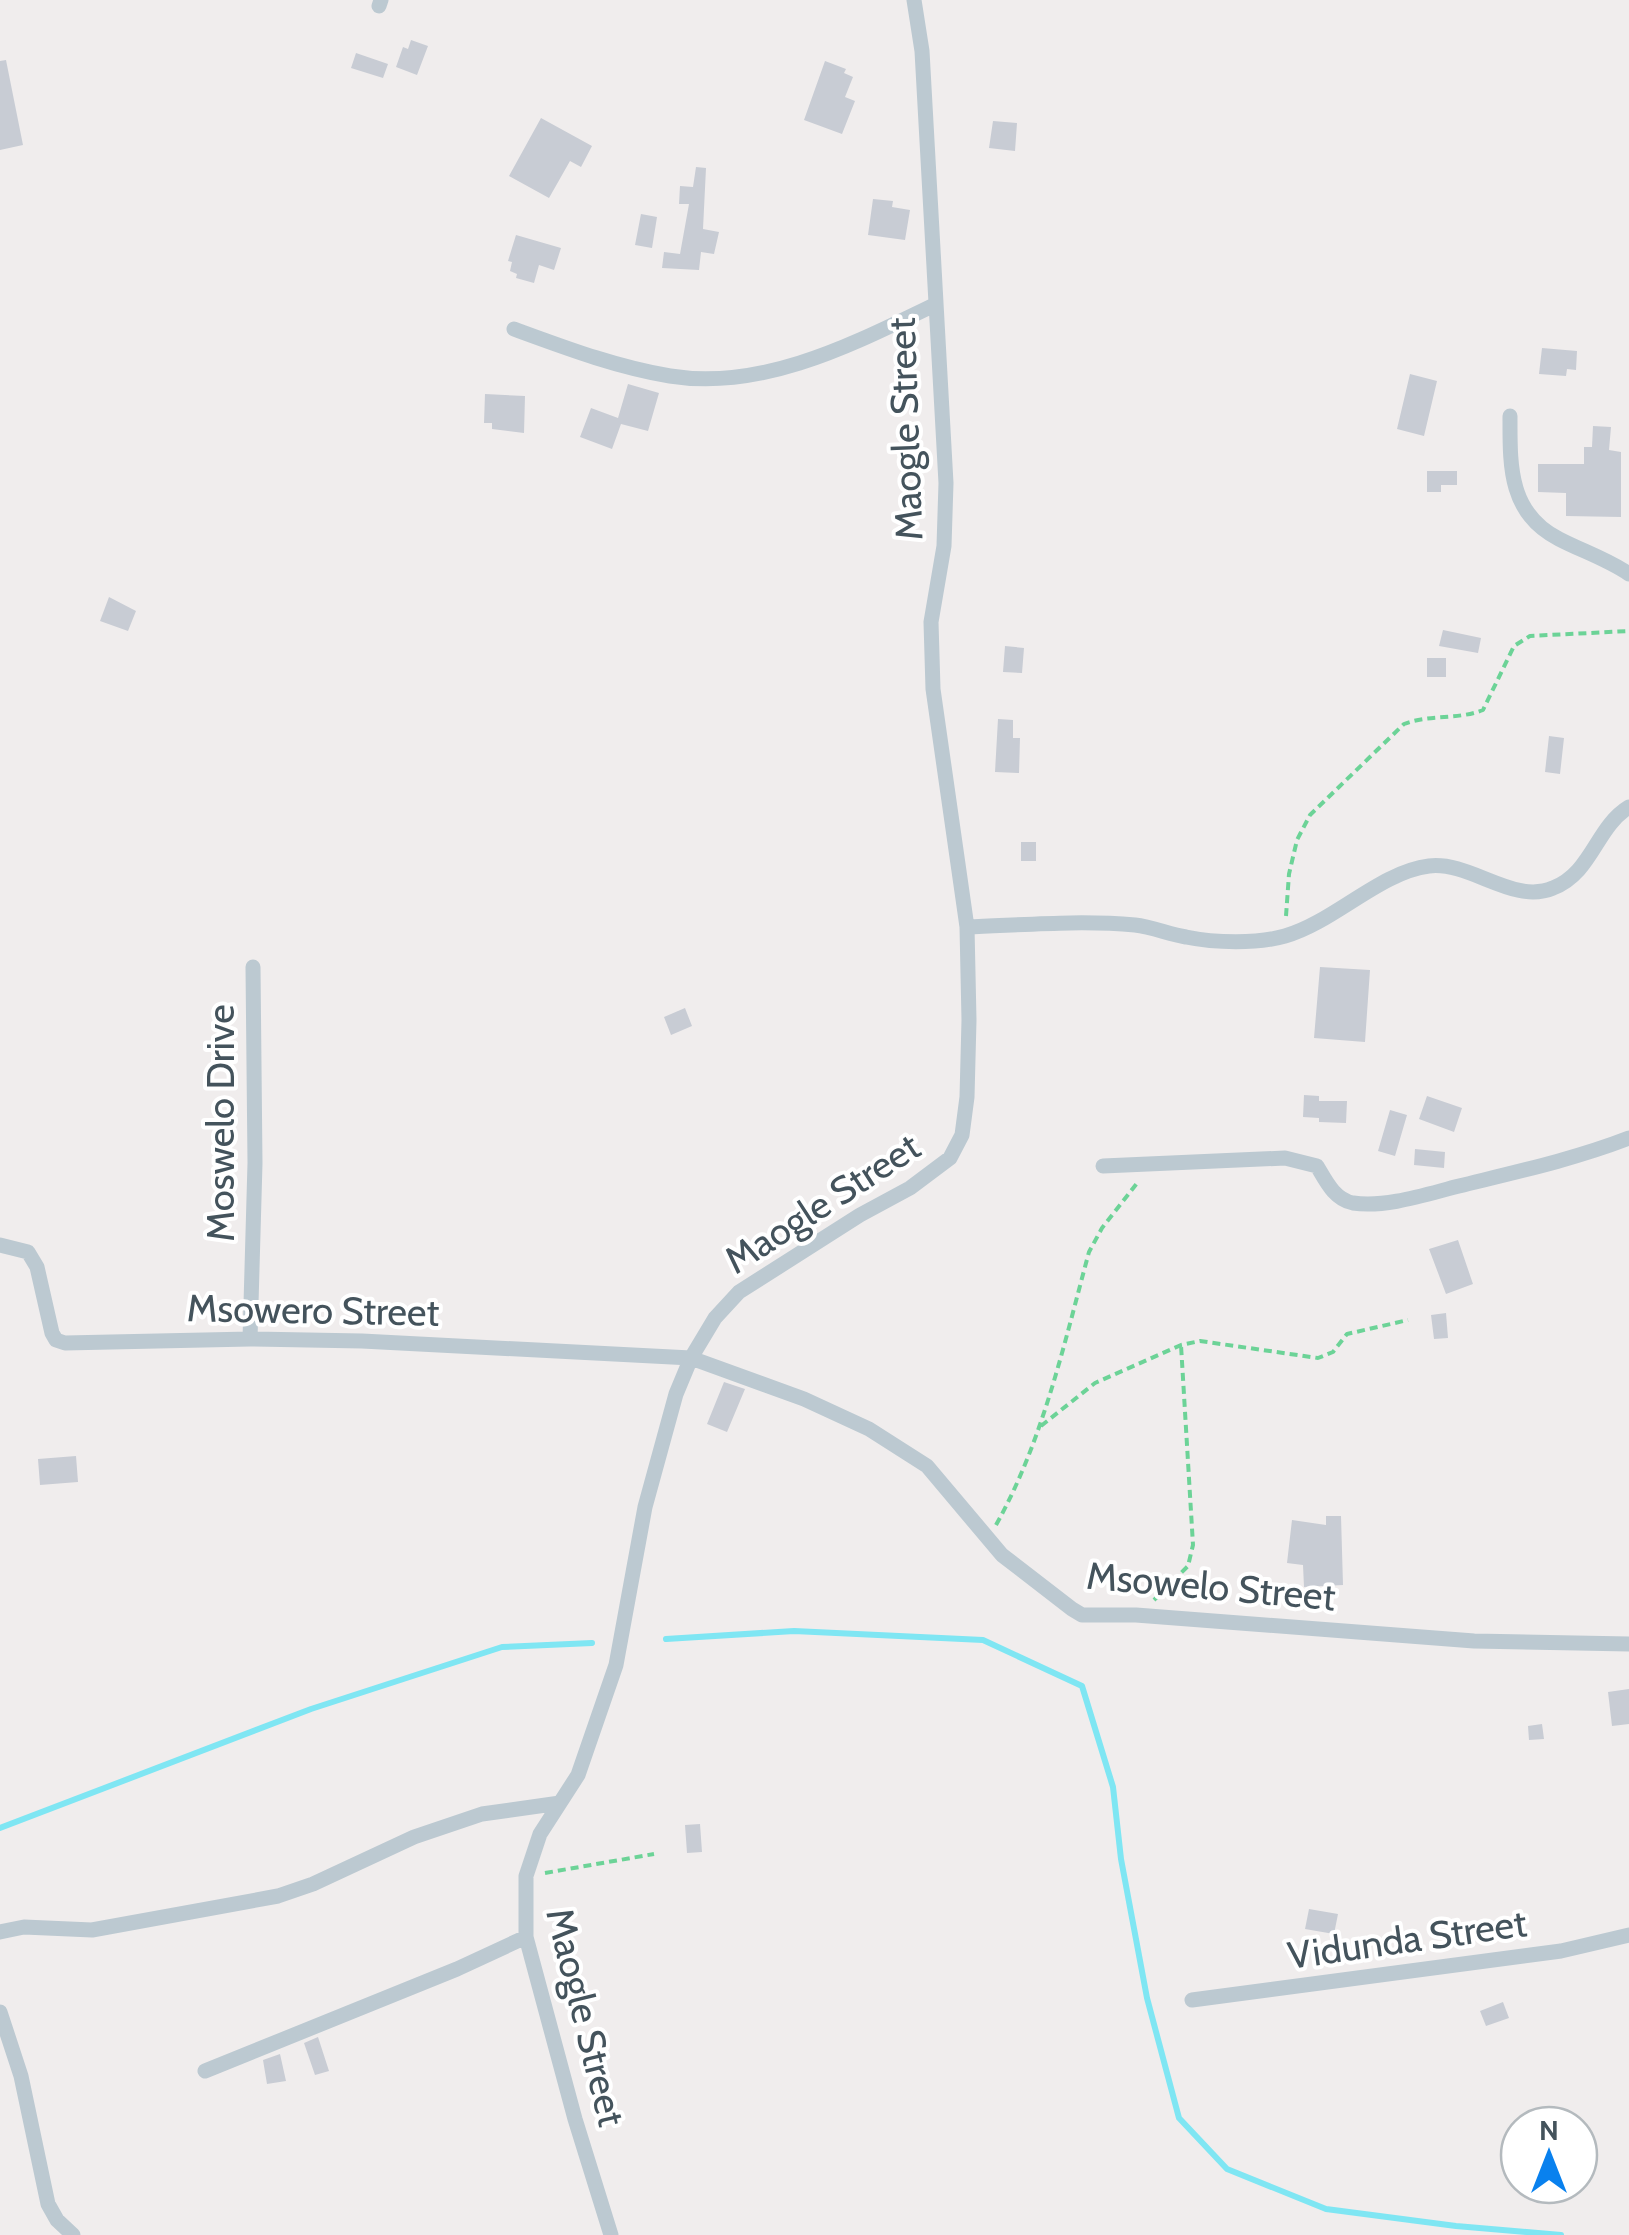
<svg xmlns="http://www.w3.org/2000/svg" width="1629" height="2235" font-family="Cabin,sans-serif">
  <rect width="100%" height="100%" fill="#f0eded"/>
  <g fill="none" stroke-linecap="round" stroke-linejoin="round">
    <!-- stream -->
    <path stroke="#7fe6f3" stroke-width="6" d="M666,1639l128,-8 189,9 99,46 31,101 8,72 26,139 32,120 48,51 99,40 130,17 105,9
      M0,1828l311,-119 191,-62 90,-4"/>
  </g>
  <!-- building -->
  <path fill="#c8ccd4" d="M411,40l17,6 -11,29 -21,-8 7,-20 5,2z
    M356,53l32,11 -5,14 -32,-10z
    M6,60l17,85 -23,5v-89z
    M825,61l21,8 -2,4 9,4 -8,20 10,4 -13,33 -38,-14z
    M541,118l51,28 -11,21 -11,-6 -21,37 -40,-22z
    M993,121l24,2 -2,28 -26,-3z
    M696,167l10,1 -3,61 16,3 -5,22 -13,-2 -2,18 -37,-2 2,-16 16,2 9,-50h-10l1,-18 13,1z
    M873,199l20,2 -1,6 18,3 -5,30 -37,-5z
    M641,214l16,3 -5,31 -17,-3z
    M516,235l45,13 -7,22 -15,-5 -5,18 -18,-5 1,-4 -7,-3 2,-9 -4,-1z
    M1542,348l35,3 -1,19 -9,-1 -1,7 -27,-2z
    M1410,374l27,7 -13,55 -27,-7z
    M628,384l31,9 -11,38 -27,-7 -9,25 -32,-12 11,-29 27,10z
    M485,394l40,2 -1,37 -32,-4v-6h-8z
    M1593,426l18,1 -2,23 12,2v65l-55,-1v-23l-28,-1v-28h46v-17h8z
    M1427,471h30v14h-16v7h-14z
    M109,597l27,14 -8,20 -28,-10z
    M1443,630l38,8 -3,15 -39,-7z
    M1005,646l19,2 -2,25 -19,-1z
    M1427,658h19v19h-19z
    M998,719l15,1v18h7l-1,35 -24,-1z
    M1549,736l15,2 -4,36 -15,-2z
    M1021,842h15v19h-15z
    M1320,967l50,3 -5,72 -51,-4z
    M685,1008l7,18 -21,9 -7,-18z
    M1304,1095l15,1v5h28l-1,22 -27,-1v-4l-16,-1z
    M1427,1096l35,12 -8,24 -35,-13z
    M1390,1110l17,5 -12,41 -17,-5z
    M1415,1149l30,3 -1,16 -30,-3z
    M1458,1240l15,44 -27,10 -17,-45z
    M1446,1313l2,25 -14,1 -3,-24z
    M724,1382l21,7 -18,43 -20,-8z
    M76,1456l2,26 -38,3 -2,-26z
    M1326,1516h15l2,69 -39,2 -1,-22 -16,-2 5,-43 34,5z
    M1629,1689v35l-17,2 -4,-34z
    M1542,1724l2,15 -15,1 -1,-14z
    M700,1824l2,28 -15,1 -2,-28z
    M1309,1909l29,5 -4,20 -29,-5z
    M1503,2002l6,16 -23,8 -6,-15z
    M318,2037l11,34 -14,4 -11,-32z
    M280,2054l6,27 -19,3 -4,-24z"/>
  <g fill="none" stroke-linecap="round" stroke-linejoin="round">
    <!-- path -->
    <path stroke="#6cd397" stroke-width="4" stroke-dasharray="8 5" stroke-linecap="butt" d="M1286,916l3,-42 8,-34 13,-25 94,-91c26,-10 54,-4 79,-14l31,-64 16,-10 99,-5
      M1041,1426l54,-43 86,-38 19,-4 118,17 15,-6 14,-18 61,-14
      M996,1525c47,-84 68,-181 93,-273l13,-24 36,-46
      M1154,1600l34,-34 5,-21 -12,-200
      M545,1873l109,-19"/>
    <!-- minor -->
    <path stroke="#bcc9d1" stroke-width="15" d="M379,6l2,-6
      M514,329c52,19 102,38 156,47 93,15 183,-32 264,-71
      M1510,416c0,49 -2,97 49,123 23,12 48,20 70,35
      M967,927c56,-2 112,-7 168,-2 17,2 34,9 51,12 29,6 71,7 99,-1 49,-14 95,-64 144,-70 42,-5 84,39 124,22 39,-15 43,-61 76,-81
      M1103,1166l182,-8 32,8c9,15 17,33 36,37 33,5 74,-9 106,-17 57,-14 116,-27 170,-48
      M0,1245l28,7 9,15 15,66 4,7 9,3 185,-4 112,2 329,17 113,41 65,30 58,37 75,89 70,54 10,6h54l338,26 155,3
      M250,1339l5,-176 -2,-196
      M0,1932l24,-5 68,3 186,-34 35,-12 101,-47 68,-23 78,-11
      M1192,2000l369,-49 68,-16
      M0,2012l21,64 27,128 9,16 16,15
      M205,2071l252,-102 69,-32
      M611,2235l-36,-116 -49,-182v-61l14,-42 38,-59 38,-110 29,-158 31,-113 15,-36 24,-40 24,-26 121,-77 50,-27 40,-30 12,-23 5,-38 2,-77 -2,-93 -34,-238 -2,-67 13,-76 2,-63 -24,-432 -8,-51"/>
  </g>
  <g text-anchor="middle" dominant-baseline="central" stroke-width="8" stroke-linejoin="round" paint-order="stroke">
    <!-- street labels -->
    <g font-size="38" fill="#44535c" stroke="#fff">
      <text transform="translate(905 429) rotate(-92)">Maogle Street</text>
      <text transform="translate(220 1123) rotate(-90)">Moswelo Drive</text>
      <text transform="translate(822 1203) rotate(-33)">Maogle Street</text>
      <text transform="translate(313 1310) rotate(1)">Msowero Street</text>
      <text transform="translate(1211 1586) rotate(5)">Msowelo Street</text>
      <text transform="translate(1407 1939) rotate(-8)">Vidunda Street</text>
      <text transform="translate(586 2017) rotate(76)">Maogle Street</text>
    </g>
  </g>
  <!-- north arrow -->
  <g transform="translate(1549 2155)"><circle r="48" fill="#ffffff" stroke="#b4babe" stroke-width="2.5"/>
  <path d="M0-8L18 38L0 25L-18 38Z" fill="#0981ee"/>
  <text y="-15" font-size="28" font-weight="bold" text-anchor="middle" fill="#44535c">N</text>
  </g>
</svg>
